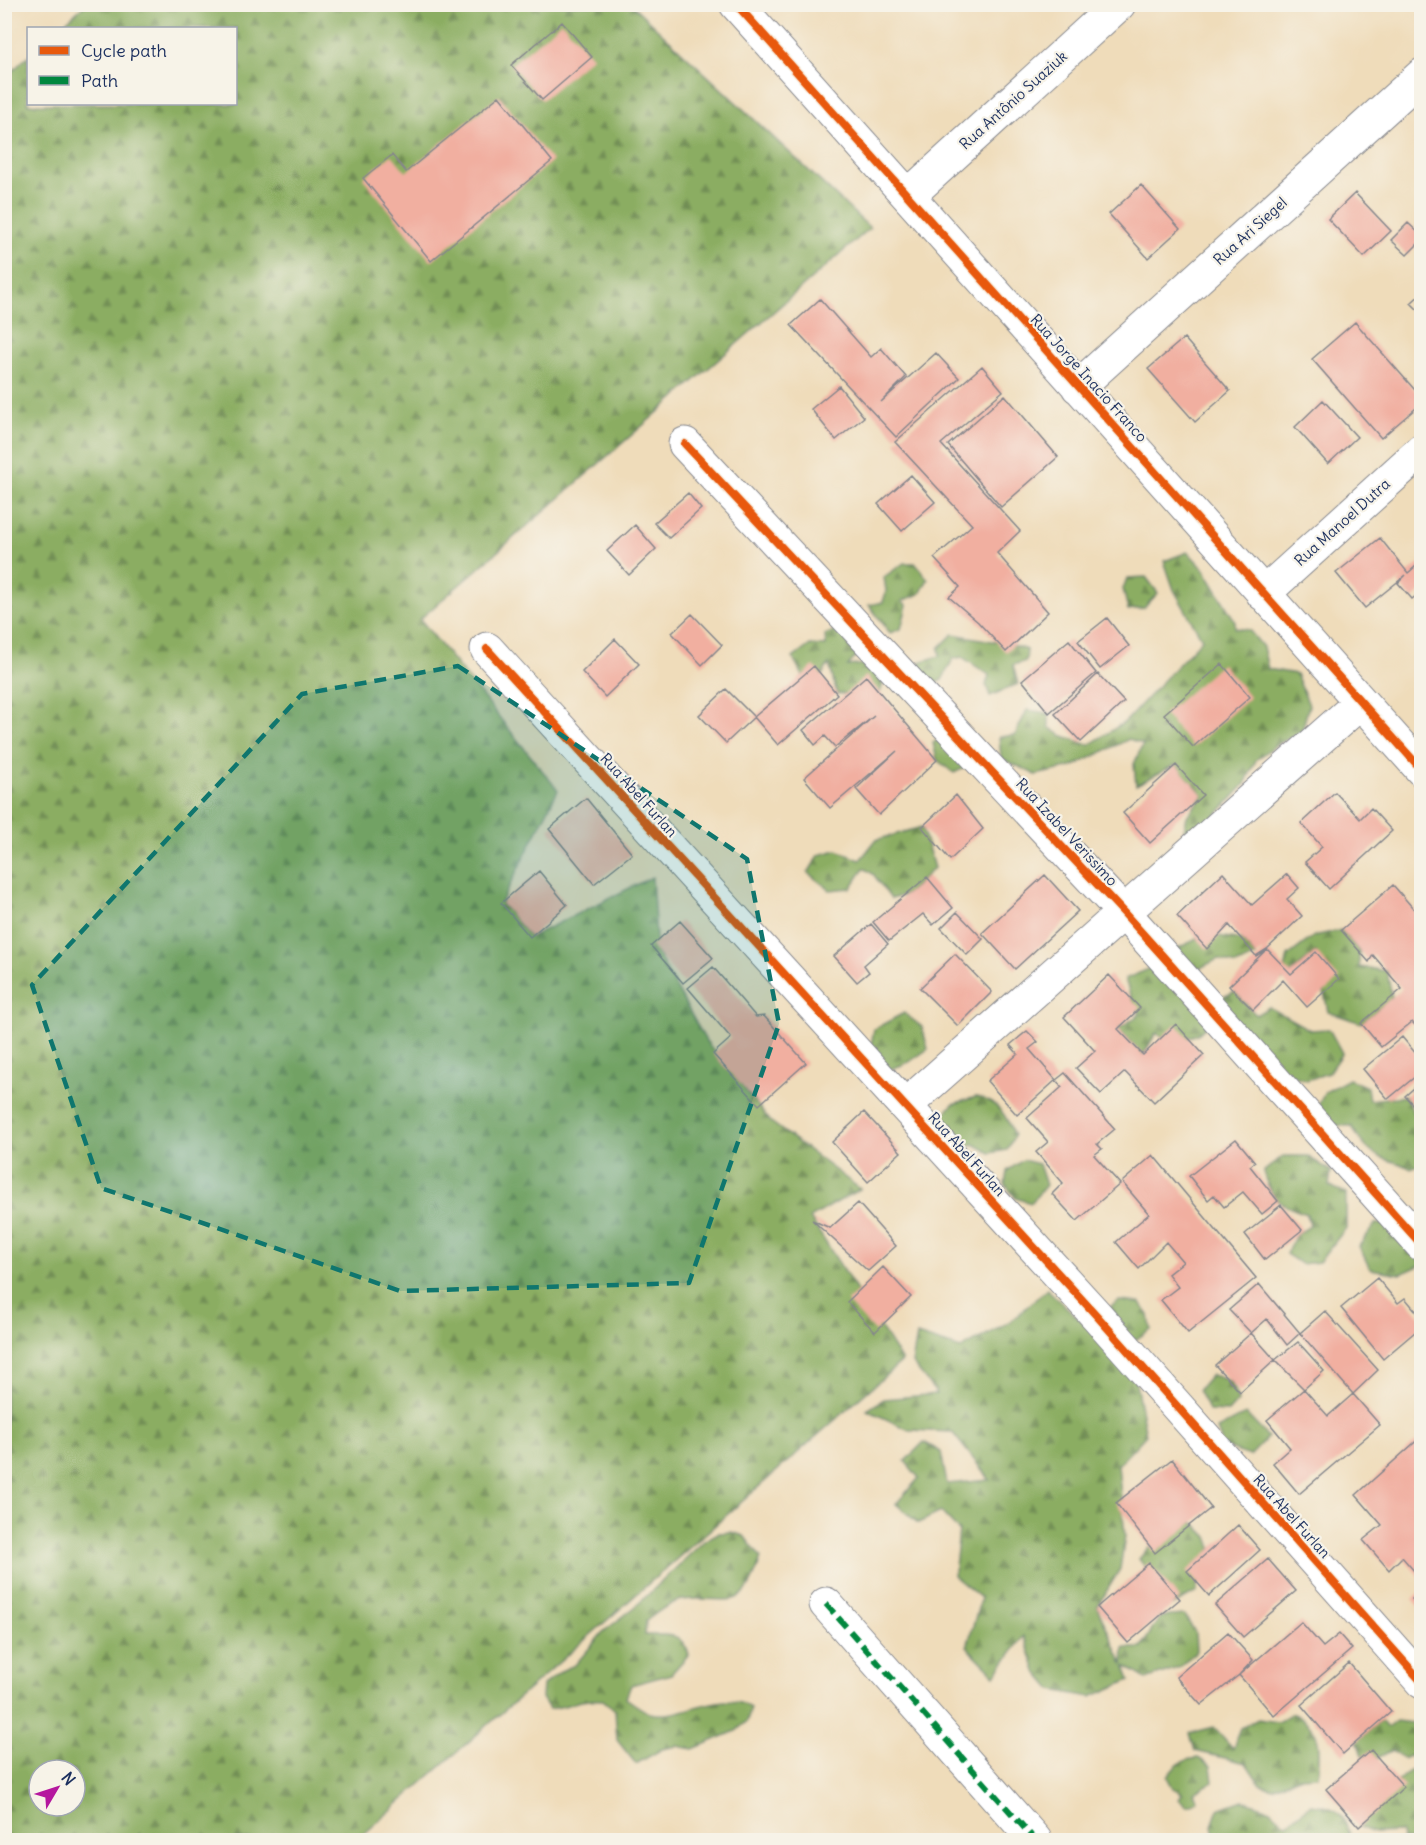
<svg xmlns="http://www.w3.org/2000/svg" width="1426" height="1845" font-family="Delius,sans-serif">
  <defs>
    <pattern id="forest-firs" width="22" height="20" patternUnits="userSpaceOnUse" patternTransform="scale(1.5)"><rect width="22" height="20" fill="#8bad62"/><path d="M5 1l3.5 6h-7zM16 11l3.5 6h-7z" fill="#718d54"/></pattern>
  </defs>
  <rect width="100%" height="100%" fill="#f7f3e8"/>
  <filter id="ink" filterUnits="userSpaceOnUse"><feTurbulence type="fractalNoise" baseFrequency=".0167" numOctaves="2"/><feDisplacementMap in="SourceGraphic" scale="12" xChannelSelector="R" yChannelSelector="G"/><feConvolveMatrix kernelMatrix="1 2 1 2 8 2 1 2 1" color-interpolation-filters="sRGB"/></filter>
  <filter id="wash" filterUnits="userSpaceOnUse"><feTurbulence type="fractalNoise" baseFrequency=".008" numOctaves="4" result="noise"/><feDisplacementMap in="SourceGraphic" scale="24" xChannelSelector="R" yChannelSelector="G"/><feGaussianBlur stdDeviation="1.35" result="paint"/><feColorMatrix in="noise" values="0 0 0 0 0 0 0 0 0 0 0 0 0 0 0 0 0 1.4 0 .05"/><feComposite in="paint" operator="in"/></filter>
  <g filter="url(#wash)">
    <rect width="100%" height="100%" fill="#efdcba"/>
    <!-- forest -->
    <path fill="url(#forest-firs)" stroke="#536e60" stroke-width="1.5" fill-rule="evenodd" d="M85,5h547l238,223 -450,391 138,171 -57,113 29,34 122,-60 5,76 49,88 65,81 89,67 -50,29 92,143 -545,479h-352v-1762l23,-22v48h208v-76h-177zM39,1770h36v36h-36z
      M1188,552l15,16 32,53v7l14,2 14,17 5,22 28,5 13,31 -7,26 -26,14 -20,15 -11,24 -38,41 -23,5 3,-14 16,-21 -28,-30 -39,20 -2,-21 9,-20 -14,-5 -57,28 -36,8 -35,-17 -2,-21 16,-2 12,-25 22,3v14l12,8 28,10 36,-23 77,-83 -28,-49 -10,-29z
      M904,563h11l13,16 -8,15 -18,7 5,4 -6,24 -11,4 -21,-28 14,-3 3,-11 -2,-14z
      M1146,577l12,16 -14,15 -16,2 -5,-21 4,-11z
      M847,625l14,26 -13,15 18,-2 20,10 -6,19 -43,1 -8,-30 -7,11 -19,1 -10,-18 17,-13 16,1 -1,-11z
      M953,634l56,10 18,6 -1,11 -13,4 5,19 -28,12 -4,-11 3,-10 -27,-18 -9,2 -11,21 -13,6 -14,-14 5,-10 20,-6 -1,-8z
      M951,731l18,35 -15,7 -17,-13 -4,-17z
      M922,827l12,41 -27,26 -16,5 -17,-24 -10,-7 -13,20 -21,2 -22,-17 11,-18 18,-5 23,10 16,-20z
      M1341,930l18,21v16l28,4 5,27 -31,25 -33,-11 -12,-60 -33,28 5,-24 26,-20z
      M1219,936l22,4 15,16 -20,9 -18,-6 -20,10 -20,-6 -4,-13 23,-11z
      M1151,968l65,49 -17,16 -24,11 -19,-11 -13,22 -25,-26 22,-15 -9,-16 -6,-19z
      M1235,992l21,23 13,-8 41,23 19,-1 13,24 -14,20 -21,7 -30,-9 -60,-72z
      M904,1013l18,14 6,22 -19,13 -23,9 -16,-21 4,-21z
      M1349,1079l18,8 2,13 36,-4 16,32v37l-10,4c-9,-6 -15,-6 -26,-10 -16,-5 -26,-18 -33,-33l-29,-1 -6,-17 8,-16z
      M976,1097c22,4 31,19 38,39l-7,14 -17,3 -16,-9 -13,4 -10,-14 -9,-18 11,-12z
      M1283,1156h24l24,15 -2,15 17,7v35l-27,34 -18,2 -15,-10 10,-19 14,-9 -3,-12c-28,-9 -35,-13 -44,-42z
      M1023,1160l16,4 7,21 -15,18 -15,-5 -11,-14 2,-13z
      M1421,1212v53l-20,9 -31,-5 -11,-23 17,-23 21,3z
      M1047,1289l45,42 43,48 11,56 -28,30 7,71 -5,33 -23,38 26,57 1,-16h17l19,-31 24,-2 11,17 1,19 -16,16 -34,12 -21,-13 5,14 -39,17 -39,-7 -16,-19 -12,-35 -29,39 -28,-28 14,-49 -27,-22 5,-45 -18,-19 -23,11 -22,-19 23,-26 -14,-17 19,-19 17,10 6,32 43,-4 -38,-48 -43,-2 -42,-20 17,-11 53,-5 -25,-31 5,-28 44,14 50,-28z
      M1119,1301l21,2 9,12 2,14 -16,11 -34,-27z
      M1211,1375c20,4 21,7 27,26l-10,11 -19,-1 -11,-21z
      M1246,1414l22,23 -18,19 -27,-9 -6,-18z
      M1193,1522l15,15 4,11 -14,19 -1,25 -25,14 -16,-8 -4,-22 -13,-17 18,-22z
      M731,1532l13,4 17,22c-19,60 -31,36 -79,42 -12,2 -26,13 -36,21l-1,14c23,1 34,-6 44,19l-18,20 -40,11 -5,13c7,5 16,12 24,15 34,8 67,-26 101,-5l-4,13 -11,10 -43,18 -16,-3 -15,3 -26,15 -19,-24 -2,-30 -12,-10c-24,-2 -32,6 -54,9l-7,-11 1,-13 20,-15 12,-5 28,-33 32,-25 70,-67 13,-7z
      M1292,1713c31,15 28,33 26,63l-19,1 -26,11 -13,-4 -14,-21 -51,-12 -5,-18 24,-6 19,21 8,-20 17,-9 20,3z
      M1381,1721l6,7 9,-7 17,2 8,9 -3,19 -15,8 -10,-9 -16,8h-14l-6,-17z
      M1198,1758l13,8 2,16 -19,10 4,9 -11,5 -8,-7 3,-6 -9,-5 -6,-11c9,-13 15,-17 31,-19z
      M1421,1766v74h-18l-3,-8 -26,1 -15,-6c13,-15 43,-59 62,-61z
      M1243,1800l28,10 15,15 25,-21c25,3 30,6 39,30l-8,6h-126l-4,-14 6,-17z"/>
    <g id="blocks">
      <!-- building -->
      <path fill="#f1afa0" d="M562,22l30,35 -50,43 -31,-35z
        M499,96l53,65 -121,100 -68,-83 29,-23 14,17z
        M1141,185l39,44 -32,29 -39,-44z
        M1355,193l36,38 -27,26 -36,-38z
        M1408,223l14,13v4l-15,15 -16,-15z
        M1422,293v21l-11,-11z
        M820,299l51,58 10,-9 25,29 -25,25 55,-49 23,25 -63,59 -105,-112z
        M1355,322l67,76v5l-41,35 -69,-79z
        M1184,338l46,53 -35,31 -47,-53z
        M982,366l21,25 -62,53 79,87 -23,22 51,59 -42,40 -28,-30 -29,-25 11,-10 -26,-29 38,-33 -77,-83z
        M839,386l25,31 -28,23 -25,-31z
        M1005,395l53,62 -57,50 -53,-62z
        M1323,400l34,37 -29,27 -33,-37z
        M911,475l24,27 -33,29 -24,-27z
        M688,493l13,16 -32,29 -15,-15z
        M635,525l21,24 -27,26 -22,-24z
        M1380,538l28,35 14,-12v30l-10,8 -14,-16 8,-8 -41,33 -29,-35z
        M692,614l30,31 -20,20 -30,-32z
        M1107,618l22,28 -29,23 -22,-28z
        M615,639l24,25 -34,33 -23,-25z
        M1069,640l27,33 -47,40 -27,-33z
        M1222,664l28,33 -57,50 -29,-33z
        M814,666l23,28 -59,51 -24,-28z
        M1098,674l26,28 -43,40 -26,-28z
        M866,676l71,84 -58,55 -23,-26 41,-38 -67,57 -26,-30 70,-62 -39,31 -10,-11 -10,9 -12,-15z
        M726,689l28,28 -28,26 -27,-28z
        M1176,765l27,30 -53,48 -27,-30z
        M1335,792l25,27 11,-11 21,23 -63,58 -24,-27 17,-15 -21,-24z
        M956,795l27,34 -33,31 -28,-33z
        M586,798l46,56 -38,30 -45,-55z
        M539,871l28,34 -37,32 -29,-34z
        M1223,873l29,32 35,-31 12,14 -12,11 15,17 -35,33 24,25 25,-22 23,27 -32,28 -24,-27 -30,30 -24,-24 38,-37 -11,7 -27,-31 -22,24 -30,-33z
        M1045,875l33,36 -63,58 -33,-36z
        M927,877l26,31 -20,17 -10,-11 -34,27 -16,-19z
        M1393,885l26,30 3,-2v108l-6,5 -4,-4 -31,25 -20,-24 41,-34 -29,-34 -4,7 -28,-32z
        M957,912l26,27 -16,16 -26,-27z
        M680,921l33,37 -30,25 -32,-37z
        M871,924l17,20 -24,21 5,7 -12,10 -23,-26z
        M955,954l37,38 -34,34 -38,-38z
        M713,967l43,50 8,-1 42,47 -47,42 -46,-51 18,-16 -43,-50z
        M1109,975l31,33 -22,21 25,26 33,-31 28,31 -50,47 -29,-30 -24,22 -25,-26 19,-17 -31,-34z
        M1027,1031l11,11 -9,7 27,31 -39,35 -30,-34 31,-27 -8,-9z
        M1402,1037l20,24v10l-34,28 -25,-30z
        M1065,1073l50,56 -18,15 5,5 -8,6 26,29 -43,37 -25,-27 11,-11 -27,-31 12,-10 -21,-24 35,-31 -6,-7z
        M1422,1081v34l-17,-19z
        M864,1112l37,40 -33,30 -36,-40z
        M1236,1139l19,23 -5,4 28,35 -16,13 -19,-22 -19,15 -10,-12 -6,5 -19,-24z
        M1153,1155l103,123 -68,55 -27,-33 17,-13 -10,-13 15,-12 -17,-20 -27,27 -23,-27 33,-28 -27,-32z
        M858,1203l38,43 -28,25 -56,-51 18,8z
        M1281,1205l21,25 -37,30 -20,-26z
        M883,1267l28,30 -36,35 -28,-30z
        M1377,1278l21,25 7,-5 17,20v8l-39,33 -42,-51z
        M1259,1284l41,49 25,-22 53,59 -25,24 27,31 -81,69 -26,-31 17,-15 -23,-28 37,-31 24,27 25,-22 -53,-61 -13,12 -20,-26 -16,14 -22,-23z
        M1251,1333l24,27 -35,32 -25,-27z
        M1298,1342l26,29 -20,18 -29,-29z
        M1422,1436v144l-20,-23 -13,13 -26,-30 19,-15 -26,-30z
        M1172,1459l39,49 -56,45 -39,-50z
        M1238,1525l22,25 -51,46 -22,-25z
        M1268,1559l28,32 -53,46 -28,-32z
        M1149,1563l31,36 -52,44 -31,-36z
        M1422,1589v21l-10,-11z
        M1301,1622l22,25 16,-13 13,15 -78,67 -35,-41z
        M1228,1632l25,28 -14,15 -38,30 -25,-28z
        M1349,1663l42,49 -48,42 -42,-49z
        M1371,1750l33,37 -45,40 -33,-38z"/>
    </g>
  </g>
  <g filter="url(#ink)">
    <use href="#blocks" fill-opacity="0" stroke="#85868c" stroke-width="1.5"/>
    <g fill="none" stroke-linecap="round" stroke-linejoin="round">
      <!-- minor casing -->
      <g stroke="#85868c" stroke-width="35">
        <path id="minor" d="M736,4l686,766
          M908,196l211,-192
          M1078,387l344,-312
          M685,444l439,469 298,332
          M1263,594l159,-144
          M487,649l610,667 325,366
          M905,1106l456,-404
          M826,1604l209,236"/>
      </g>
      <!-- minor -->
      <use href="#minor" stroke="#fff" stroke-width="33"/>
      <!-- quiet -->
      <path stroke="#00873e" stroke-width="6" stroke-dasharray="12 6" stroke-linecap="butt" d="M826,1604l209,236"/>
      <!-- cycleway casing -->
      <g stroke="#f7f3e8" stroke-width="11">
        <path id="cycleway" d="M736,4l686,766
          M685,444l439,469 298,332
          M487,649l610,667 325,366"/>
      </g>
      <!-- cycleway -->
      <use href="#cycleway" stroke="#e8590c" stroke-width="8"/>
    </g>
  </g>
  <!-- marked area -->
  <path fill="#0f766e" fill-opacity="0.2" stroke="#0f766e" stroke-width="4.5" stroke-dasharray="12 8" stroke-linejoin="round" d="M458,666l289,193 32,165 -90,259 -289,8 -299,-103 -69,-203 270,-291z"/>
  <g text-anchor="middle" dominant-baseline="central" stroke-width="4.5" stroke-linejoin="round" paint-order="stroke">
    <!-- street labels -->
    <g font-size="15" fill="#1b2f5e" stroke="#f7f3e8">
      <text transform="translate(1013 100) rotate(-42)">Rua Antônio Suaziuk</text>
      <text transform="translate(1250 231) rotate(-42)">Rua Ari Siegel</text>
      <text transform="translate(1089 378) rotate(48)">Rua Jorge Inacio Franco</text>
      <text transform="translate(1342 522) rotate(-42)">Rua Manoel Dutra</text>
      <text transform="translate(639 795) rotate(48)">Rua Abel Furlan</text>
      <text transform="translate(1067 832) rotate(47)">Rua Izabel Verissimo</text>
      <text transform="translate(967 1154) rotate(48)">Rua Abel Furlan</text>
      <text transform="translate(1292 1516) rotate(48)">Rua Abel Furlan</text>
    </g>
  </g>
  <!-- margin -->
  <rect width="1426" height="1845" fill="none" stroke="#f7f3e8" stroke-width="24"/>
  <!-- legend -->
  <rect x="27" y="27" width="210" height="78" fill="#f7f3e8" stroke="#9fa5b1" stroke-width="1.5"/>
  <rect x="39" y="46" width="30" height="9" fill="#e8590c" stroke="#9fa5b1" stroke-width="1.5"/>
  <text x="81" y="57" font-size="18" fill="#1b2f5e">Cycle path</text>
  <rect x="39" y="76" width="30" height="9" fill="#00873e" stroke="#9fa5b1" stroke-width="1.5"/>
  <text x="81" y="87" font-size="18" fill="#1b2f5e">Path</text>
  <!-- north arrow -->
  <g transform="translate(57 1788) rotate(51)"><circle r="28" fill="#f7f3e8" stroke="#9fa5b1" stroke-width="1.5"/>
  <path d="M0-4.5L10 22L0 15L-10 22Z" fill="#b5179e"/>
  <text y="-9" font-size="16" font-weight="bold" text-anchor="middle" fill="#1b2f5e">N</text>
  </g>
</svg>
